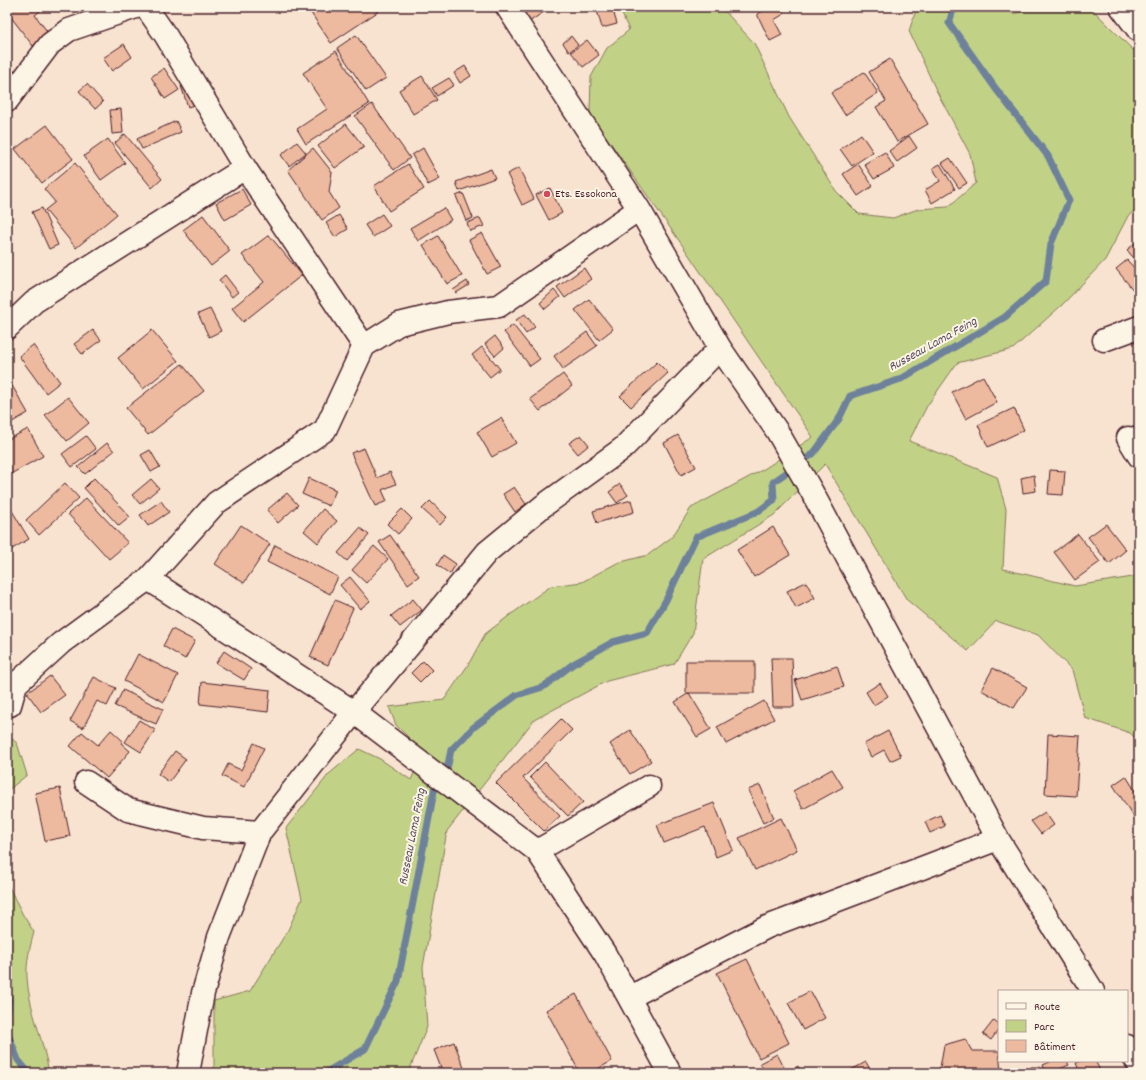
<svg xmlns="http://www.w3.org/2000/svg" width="1146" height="1080" font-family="Dekko,sans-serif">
  <rect width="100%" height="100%" fill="#f8e3d0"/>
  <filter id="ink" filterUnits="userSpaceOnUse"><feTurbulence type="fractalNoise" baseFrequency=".025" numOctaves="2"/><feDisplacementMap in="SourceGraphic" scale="8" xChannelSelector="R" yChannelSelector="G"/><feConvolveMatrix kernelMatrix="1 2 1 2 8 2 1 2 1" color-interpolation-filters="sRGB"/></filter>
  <g filter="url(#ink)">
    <!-- green -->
    <path fill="#c1d287" stroke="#867859" d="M619,7h102l33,36 35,74 47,74 23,23 34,4 25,-9 30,-2 28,-24 -6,-29 -34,-64 -27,-59 8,-24h92l4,7 25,-7h52l49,49v151l-11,9 -23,44 -42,44 -50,45 -56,14 -30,43 -18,35 88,36 9,32 -3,60 72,17 64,-10v166l-9,-9 -45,-15 -13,-48 -34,-35 -42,-14 -28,30 -61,-51 -82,-136 -51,51 -71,44 -10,74 -19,31 -67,17 -73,39 -87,111 -24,136 4,60 -18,44 -2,2h-193v-72l36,-10 38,-61 14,-31 -16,-71 43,-54 30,-25 21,10 31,21 12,-28 -27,-27 -7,-18 55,-7 24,-35 17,-31 25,-19 41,-29 31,-4 35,-19 31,-8 24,-18 19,-29 73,-39 49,-32 -135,-198 -88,-125 1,-37 16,-29 22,-18z
      M7,735l10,8 10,32 -20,16z
      M7,883l16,32 11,17c-4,15 -8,30 -7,46 2,32 17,63 22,95h-36l-6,-17z"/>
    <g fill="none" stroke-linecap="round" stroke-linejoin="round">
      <!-- stream -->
      <path stroke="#6e819b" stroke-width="7" d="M7,992l2,8 -2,19
        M7,1031l11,29 11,13
        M325,1073l40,-24 33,-68 37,-195 12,-17 4,-19 23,-23 43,-32 26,-8 30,-23 40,-22 34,-9 19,-33 30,-63 61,-25 17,-12 -1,-18 40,-28 26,-35 11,-23 51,-17 104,-62 41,-36 5,-37 18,-44 -21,-44 -52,-67 -47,-66 5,-16"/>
    </g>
    <!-- building -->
    <path fill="#edba9f" stroke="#4a1f2b" d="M7,7h38l-10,8 14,19 -16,12 -26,-34z
      M307,7h69l3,4 -48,32z
      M519,7h32l-22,15z
      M596,7h16l5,17 -15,4z
      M771,7h10l3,7 -10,6 8,15 -12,6 -13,-27z
      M356,35l30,43 -20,13 -29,-43z
      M571,36l7,9 -9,7 -6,-9z
      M587,40l12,15 -16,12 -12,-15z
      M124,44l8,13 -20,14 -9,-13z
      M336,51l33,53 -63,40 -9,-15 30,-20 -24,-36z
      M890,59l38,65 -31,18 -21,-35 10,-6 -17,-29z
      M465,66l6,10 -11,7 -6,-10z
      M164,68l15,22 -14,9 -14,-22z
      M864,72l14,21 -33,22 -14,-22z
      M422,76l15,24 -24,14 -14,-24z
      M449,78l5,7 -17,11 -5,-8z
      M190,83l7,21 -9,3 -7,-21z
      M87,84l16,18 -8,7 -16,-18z
      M372,104l38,54 -16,12 -39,-54z
      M121,109l2,24 -11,1 -2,-24z
      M176,121l5,11 -39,17 -5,-10z
      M346,124l18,23 -29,21 -17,-22z
      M47,125l26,34 -31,24 -27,-34z
      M125,134l37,45 -10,9 -37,-45z
      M861,134l12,18 -21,14 -12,-17z
      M909,136l8,12 -20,14 -8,-11z
      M108,139l17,24 -24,17 -17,-24z
      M297,142l9,11 -17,13 -8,-11z
      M313,148l19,24 -3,20 10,16 -17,12 -34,-50z
      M423,148l17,31 -12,6 -16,-30z
      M885,152l9,16 -20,11 -10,-15z
      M950,158l17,25 -8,5 -17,-25z
      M75,163l42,51 -41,34 -31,-38 10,-8 -11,-13z
      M408,164l16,25 -35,22 -15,-25z
      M858,164l15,22 -15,10 -15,-22z
      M940,164l15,25 -23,14 -7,-13 15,-9 -7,-13z
      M519,168l15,31 -12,6 -15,-31z
      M491,169l4,9 -36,13 -3,-9z
      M550,188l12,25 -13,7 -13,-25z
      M242,189l9,16 -26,15 -9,-17z
      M463,193l10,25 -7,3 -10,-25z
      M42,208l16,37 -9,4 -17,-37z
      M444,208l7,12 -33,21 -8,-13z
      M382,214l8,12 -17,11 -8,-12z
      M203,215l27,36 -19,15 -28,-36z
      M339,215l9,14 -13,8 -9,-14z
      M480,218l4,8 -14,5 -3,-8z
      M482,233l19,34 -14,7 -18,-34z
      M269,235l33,40 -59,47 -11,-14 32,-26 -22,-27z
      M438,236l24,40 -15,8 -24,-39z
      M1139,240v21l-2,1 -10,-12z
      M1127,260l12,13v24l-23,-28z
      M584,268l7,11 -26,19 -8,-11z
      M225,275l13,17 -6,5 -13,-17z
      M467,281l2,4 -13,8 -3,-3z
      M554,290l6,7 -15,12 -5,-6z
      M589,299l24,30 -14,11 -24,-30z
      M210,309l11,22 -12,6 -11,-23z
      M525,314l10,13 -9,7 -10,-14z
      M513,325l27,34 -10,7 -26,-34z
      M93,330l8,10 -19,14 -8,-10z
      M152,330l26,31 -35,28 -25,-31z
      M587,332l10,14 -34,23 -9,-13z
      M495,336l9,12 -9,8 -10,-12z
      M33,345l27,37 -14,11 -27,-37z
      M482,347l18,22 -10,8 -18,-22z
      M657,362l11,11 -37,34 -11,-11z
      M182,364l22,27 -56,44 -22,-27z
      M563,374l9,12 -32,25 -10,-12z
      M983,376l14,26 -31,17 -14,-27z
      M7,377l21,36 -21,12z
      M68,397l21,26 -22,18 -22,-26z
      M1014,408l10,22 -36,17 -10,-22z
      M501,418l15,25 -24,14 -15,-25z
      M28,429l15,27 -36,20v-36z
      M581,435l8,10 -11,9 -9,-11z
      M678,435l18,32 -15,8 -17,-32z
      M86,436l10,13 -24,18 -10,-13z
      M107,443l7,8 -29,23 -7,-7z
      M364,448l13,30 13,-6 6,12 -14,6 5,11 -12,5 -24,-53z
      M150,450l10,17 -9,5 -10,-17z
      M1050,470l15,1 -2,24 -15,-1z
      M1034,475l2,16 -13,2 -2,-15z
      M94,478l36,39 -11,9 -35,-38z
      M309,478l27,12 -7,16 -27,-12z
      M151,479l8,9 -19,16 -8,-9z
      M65,483l14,15 -40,37 -13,-15z
      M620,484l8,11 -11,8 -8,-11z
      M514,487l12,17 -11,8 -12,-18z
      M287,493l11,12 -20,18 -11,-13z
      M86,498l42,45 -19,16 -41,-45z
      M631,500l3,12 -37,11 -4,-12z
      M161,501l8,11 -21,14 -8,-11z
      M430,501l17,16 -7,8 -18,-16z
      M11,509l18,30 -22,13v-40z
      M323,509l14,12 -19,22 -14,-12z
      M402,509l10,10 -14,15 -11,-10z
      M1106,524l20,26 -17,14 -21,-27z
      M241,525l29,19 -26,39 -29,-19z
      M773,527l17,28 -36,22 -17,-27z
      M360,528l9,7 -22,26 -9,-8z
      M1078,534l22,28 -25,18 -21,-28z
      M390,535l29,41 -11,8 -29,-42z
      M275,545l63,32 -8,17 -63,-32z
      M374,546l14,13 -22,24 -14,-13z
      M443,555l13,9 -6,10 -13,-9z
      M350,577l20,24 -10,8 -20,-24z
      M806,582l9,16 -19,10 -9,-17z
      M413,599l9,11 -22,17 -9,-11z
      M335,600l18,8 -25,57 -18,-8z
      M172,629l23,12 -10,18 -22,-13z
      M224,651l27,18 -7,11 -28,-17z
      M138,654l40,21 -14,27 -40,-21z
      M771,658h21l2,49h-21z
      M423,661l9,9 -12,12 -9,-9z
      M686,661h69v32h-69z
      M837,666l7,21 -42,13 -7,-20z
      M993,668l34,19 -13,21 -33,-18z
      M50,676l15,19 -24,17 -14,-19z
      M94,677l22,11 -9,18 -10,-5 -14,27 -13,-7z
      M202,682l68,8 -2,22 -68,-8z
      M880,683l8,13 -14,9 -8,-13z
      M123,690l40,19 -7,15 -41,-18z
      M689,693l22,36 -14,8 -22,-35z
      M764,701l10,18 -48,25 -9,-17z
      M561,719l11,11 -49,48 37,38 -16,15 -48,-48z
      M139,720l16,10 -14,22 -16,-10z
      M111,730l12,11 -2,2 9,8 -23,27 -37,-32 12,-14 16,13z
      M630,730l21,31 -21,13 -20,-30z
      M888,731l13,25 -11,5 -6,-11 -13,7 -7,-13z
      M1048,734l32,2 -4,60 -31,-2z
      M254,743l10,5 -20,39 -22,-11 6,-12 13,6z
      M175,751l11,8 -17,23 -11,-8z
      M545,762l38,40 -15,14 -38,-39z
      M832,769l11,18 -40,22 -10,-18z
      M1126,776l13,21v24l-2,1 -24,-37z
      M760,785l14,33 -11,5 -15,-33z
      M60,788l10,48 -25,5 -10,-48z
      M714,803l19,47 -17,7 -11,-30 -41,16 -7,-18z
      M1045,812l9,13 -13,9 -10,-13z
      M940,815l5,11 -15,7 -5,-11z
      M781,818l16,32 -42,20 -16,-32z
      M747,959l42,84 -30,15 -42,-85z
      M810,991l15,27 -22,12 -15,-27z
      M576,994l36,67 -22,12h-10l-34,-63z
      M994,1020l5,4v5l-8,11 -8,-6z
      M965,1039l7,12h27l2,22h-62l5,-28z
      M454,1042l12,31h-23l-9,-23z
      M777,1054l10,19h-22l-5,-10z
      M1052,1061h15l2,4 -19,8h-4l-3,-8z
      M1081,1061h14l5,9 -7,3h-13l-4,-10z
      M866,1062l6,11h-22l-1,-2z
      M798,1066l4,7h-11l-1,-2z
      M1031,1067h9v6h-9z
      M758,1068l3,5h-12z"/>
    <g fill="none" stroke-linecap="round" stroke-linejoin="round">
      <!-- minor casing -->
      <g stroke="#4a1f2b" stroke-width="25">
        <path id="minor" d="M146,7l20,29 79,132 119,178 -39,84 -109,73 -68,76 206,133 183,139 68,103 65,119
          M507,7l132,202 81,139 57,83 35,61 186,347 95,152
          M1121,7l18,24
          M7,101l43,-57 19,-14 67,-23
          M7,328l27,-26 211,-134
          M1104,340l35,-13
          M364,346l35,-22 49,-12 51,-6 140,-97
          M1128,438l11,18
          M10,705l6,-21 45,-41 87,-64
          M86,782l42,28 75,18 57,4 94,-120 133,-160 56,-46 79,-57 98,-101
          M537,851l112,-65
          M630,997l137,-70 231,-88
          M1127,1046l12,19
          M188,1073l15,-80 16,-56 41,-105"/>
      </g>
      <!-- minor -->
      <use href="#minor" stroke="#fcf5e5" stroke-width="22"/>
    </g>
  </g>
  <!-- markers -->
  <circle fill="#d1495b" stroke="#fcf5e5" stroke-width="1.5" cx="547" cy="194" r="4"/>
  <g text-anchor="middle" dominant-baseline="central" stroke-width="4" stroke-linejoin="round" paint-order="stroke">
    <!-- poi labels -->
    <g font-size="12" fill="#4a1f2b" stroke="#fcf5e5" text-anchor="start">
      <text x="555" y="194">Ets. Essokona</text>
    </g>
    <!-- water labels -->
    <g font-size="13" font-style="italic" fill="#5c5063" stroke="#fcf5e5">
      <text transform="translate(933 345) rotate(-29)">Russeau Lama Feing</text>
      <text transform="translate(413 837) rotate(-79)">Russeau Lama Feing</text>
    </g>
  </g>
  <!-- margin -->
  <rect width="1146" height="1080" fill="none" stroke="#fcf5e5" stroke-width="24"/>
  <rect x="12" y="12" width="1122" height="1056" fill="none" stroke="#4a1f2b" stroke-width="1.5" filter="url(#ink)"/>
  <!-- legend -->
  <rect x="998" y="990" width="130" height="72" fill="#fcf5e5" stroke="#b59f9b"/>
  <rect x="1006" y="1003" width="20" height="6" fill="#fcf5e5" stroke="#b59f9b"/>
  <text x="1034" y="1010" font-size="12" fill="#4a1f2b">Route</text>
  <rect x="1006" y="1020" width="20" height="12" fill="#c1d287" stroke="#b59f9b"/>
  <text x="1034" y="1030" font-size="12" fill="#4a1f2b">Parc</text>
  <rect x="1006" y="1040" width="20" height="12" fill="#edba9f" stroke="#b59f9b"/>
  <text x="1034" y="1050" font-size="12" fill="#4a1f2b">Bâtiment</text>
</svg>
